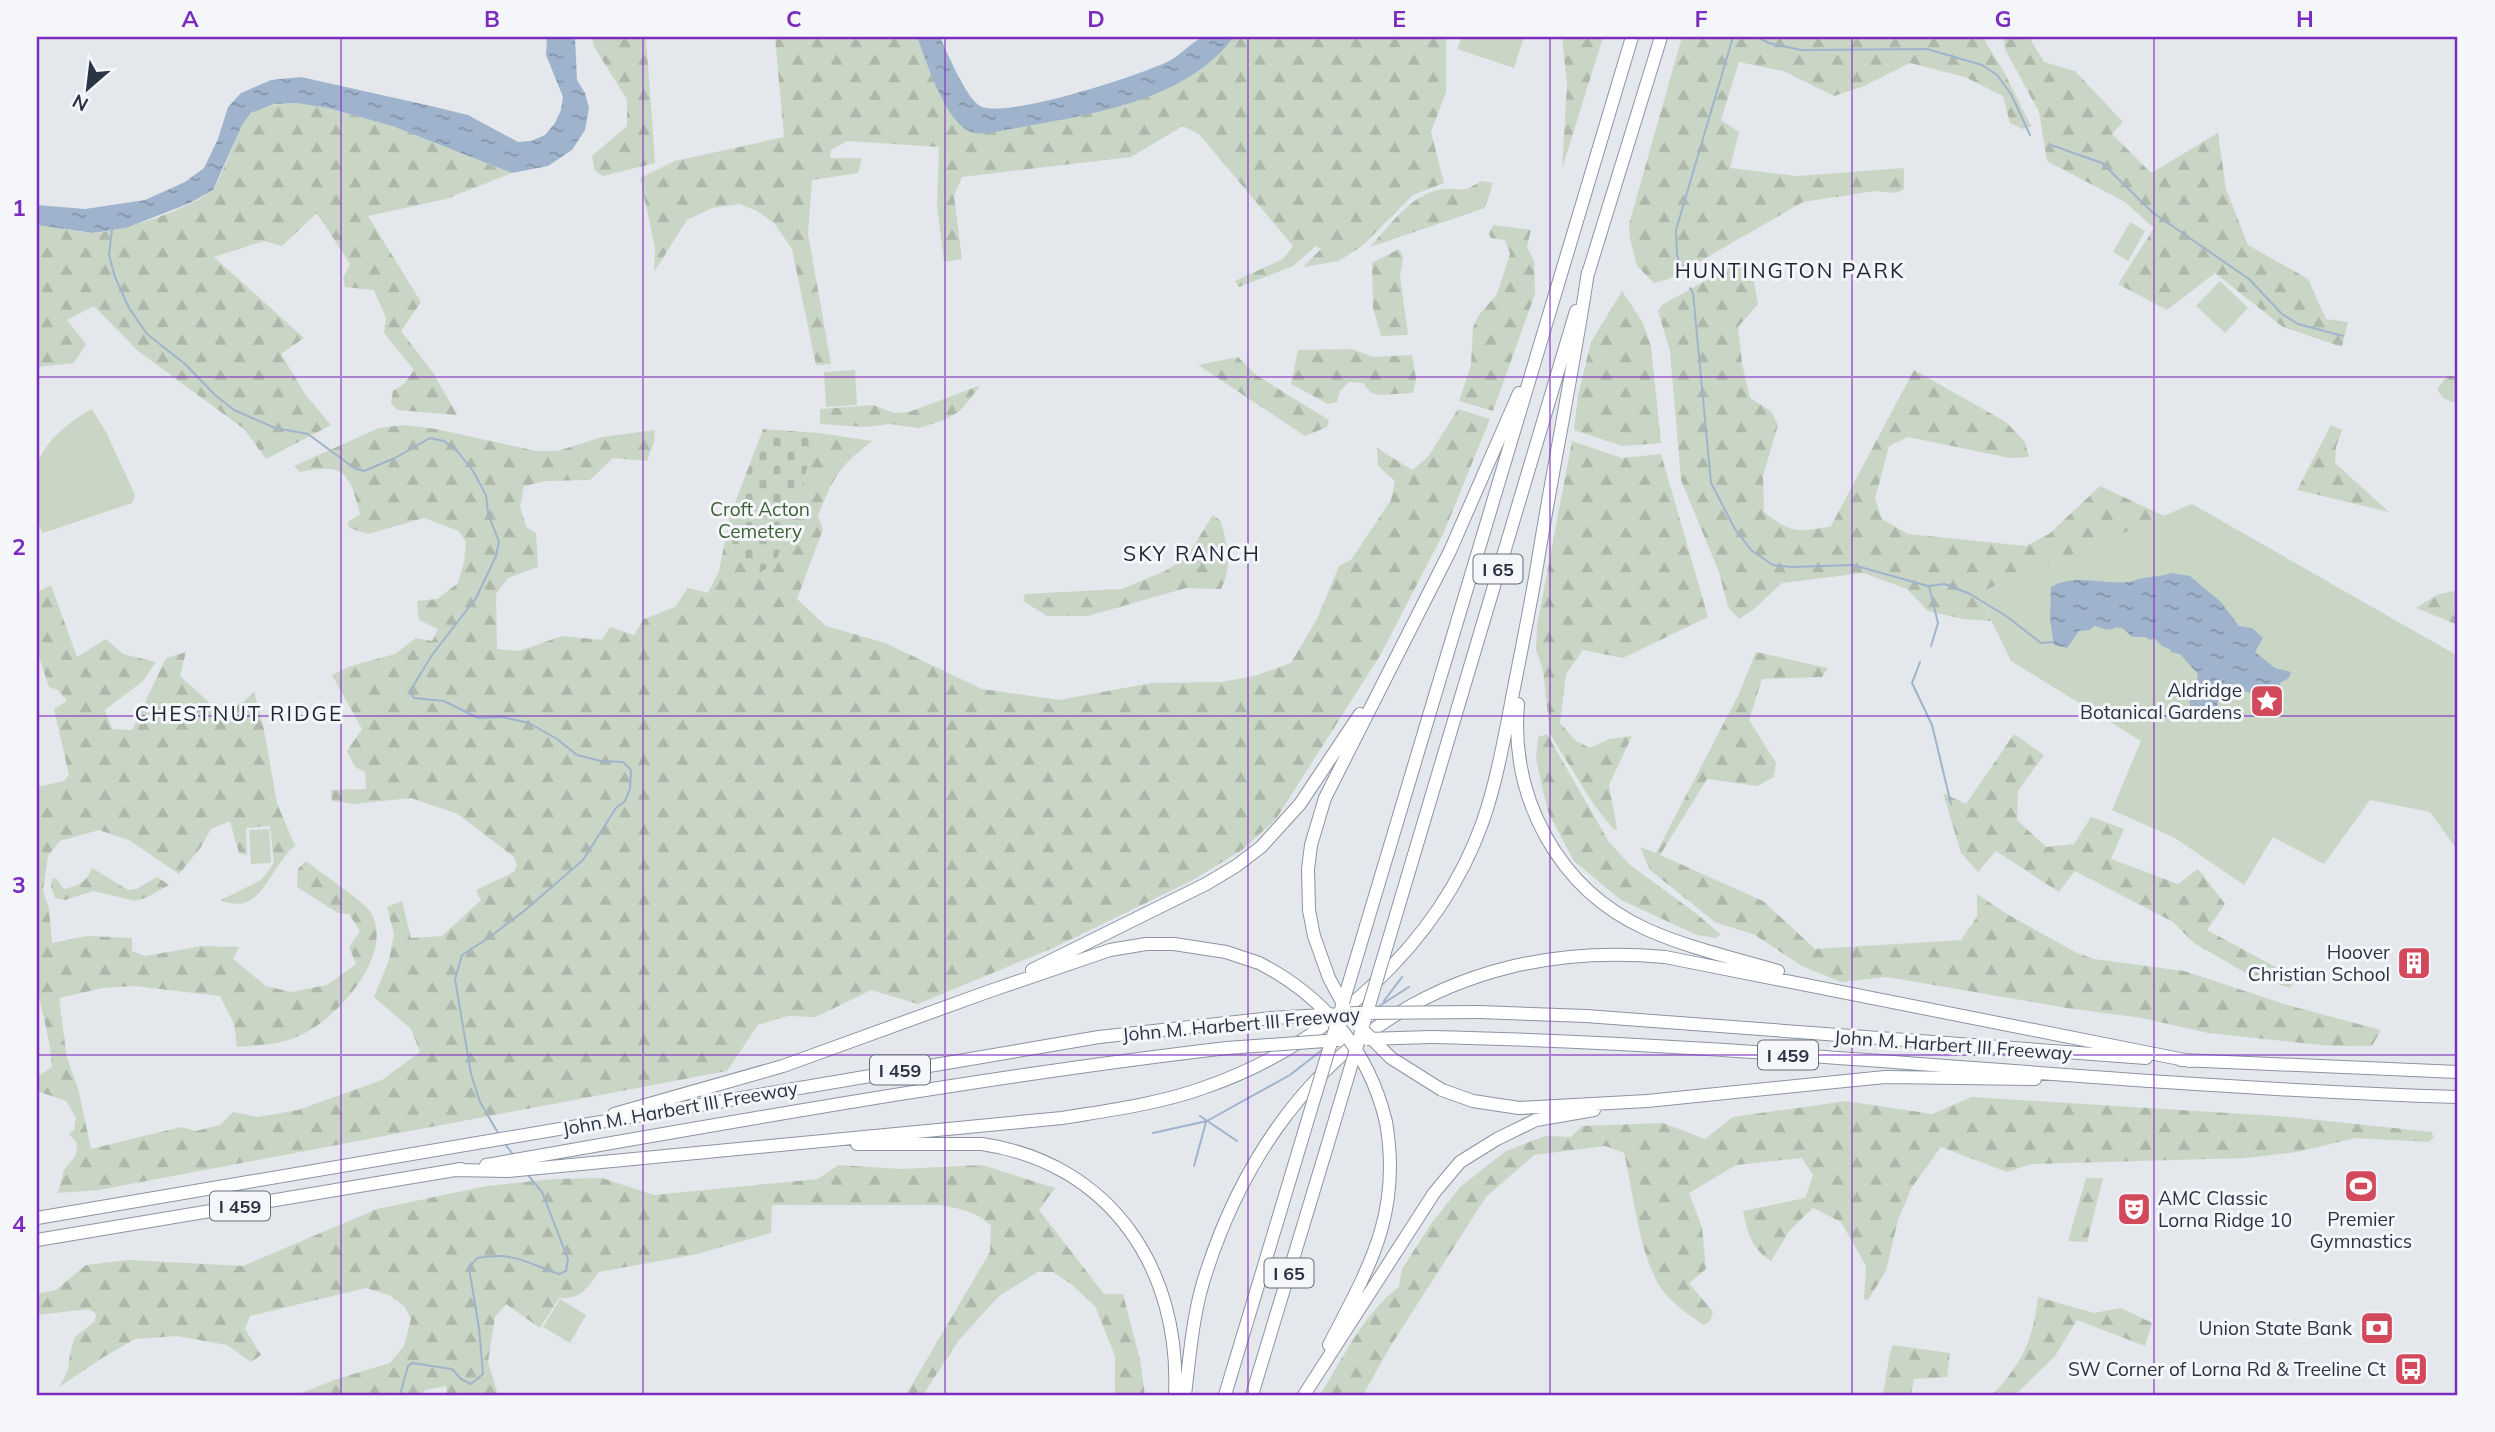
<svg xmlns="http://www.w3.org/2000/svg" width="2495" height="1432" font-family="Mulish,sans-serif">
  <defs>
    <pattern id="forest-firs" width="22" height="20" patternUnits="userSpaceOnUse" patternTransform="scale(1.75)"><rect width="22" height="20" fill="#c9d6c5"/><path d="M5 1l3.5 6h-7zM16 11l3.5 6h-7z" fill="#adb8ab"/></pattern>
    <pattern id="cemetery-stones" width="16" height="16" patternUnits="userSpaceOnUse" patternTransform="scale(1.75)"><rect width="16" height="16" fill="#c9d6c5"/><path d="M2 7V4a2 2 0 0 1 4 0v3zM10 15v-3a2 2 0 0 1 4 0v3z" fill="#adb8ab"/></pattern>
    <pattern id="water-ripples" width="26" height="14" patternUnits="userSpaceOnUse" patternTransform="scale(1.75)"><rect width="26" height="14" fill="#9fb4cc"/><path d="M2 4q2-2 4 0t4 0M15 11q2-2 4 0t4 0" fill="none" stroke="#8293a7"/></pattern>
  </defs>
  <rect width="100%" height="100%" fill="#e4e7ec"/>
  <!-- green -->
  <path fill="#c9d6c5" d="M1462,37h62l-10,31 -57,-19z
    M2130,222l15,9 -17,30 -15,-9z
    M2220,281l28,27 -23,25 -29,-27z
    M855,370l2,35 -31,2 -2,-35z
    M92,409l14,23 29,63 -3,8 -89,30c-7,-12 -6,-23 -6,-37 0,-9 -2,-19 0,-28 5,-26 33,-47 55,-59z
    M2192,504l266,152v195l-28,-39 -60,-12 -46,64 -51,-27 -29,48 -69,-47 -63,-28 29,-69 -130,-80 -33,-68z
    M269,829l2,34 -20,1 -2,-34z
    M560,1299l26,16 -16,28 -27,-16z"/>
  <!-- forest -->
  <path fill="url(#forest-firs)" d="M592,37h54l9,126 -52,13 -8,-5 -3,-15 35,-30v-27l-33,-52z
    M775,37h142l26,64 48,32 240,-92 3,-4h212v55l-15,40 13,51 -31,12 -51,51 -23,15 -36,6 18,-18 -5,-3 -23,20 -54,21 -4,-6 48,-22 10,-13 -94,-112 -16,-8 -52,31 -169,20 -8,19 8,63 -18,3 -7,-56 2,-59 -92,-6 -16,9 -1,8h32l-4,15 -46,7 -4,54 23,130 -15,1 -24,-116 -18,-26 -17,-12 -17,-7 -28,4 -25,12 -33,52 1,-24 -15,-70 35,-17 109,-24z
    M1562,37h41l-41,132 5,-84z
    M1682,37h303v4l19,31 27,54 -8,3 -13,-6 -7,-27 -38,-19 -55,-14 -48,24 -28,9 -51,-25 -44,-9 -18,58 18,12 -9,36 67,8 107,-8v21l-8,4 -21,-2 -72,11 -134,77 -15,4 -17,-17 -7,-27 -1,-15z
    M2004,37h25l15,25 31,9 48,51 -11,12 39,39 67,-40 8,56 22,56 60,34 18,40 22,3 -6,25 -59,-20 -68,-54 -48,37 -49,-26 36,-56 -29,-26 -78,-41 -8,-49 -34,-63z
    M296,103l32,5 64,18 120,47 -66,26 -78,17 53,86 -20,29 33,43 23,41 -60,-5 -6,-7 2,-12 12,-8 9,-13 -30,-37 2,-15 -12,-28 -29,-3 -2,-9 7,-14 -33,-51 -35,33 -18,-5 -50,16 90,81 -23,16 24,40 26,31 -65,34 -22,-30 -106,-78 -44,-45 -27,14 19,24 -12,19 -37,4v-142c19,0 39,8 58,8 29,-2 94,-24 116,-42 5,-4 8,-13 11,-19 22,-45 14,-68 74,-69z
    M1481,181l12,2 -8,25 -115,39c20,-22 43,-55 74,-58 22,-2 15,6 37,-8z
    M1493,225l38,5 -4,17 7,14 1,33 -42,117 -34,-10 12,-36 2,-38 6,-12 18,-21 13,-40 -5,-14 -14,-2 -2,-4z
    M1399,249l4,8 -3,20 8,58 -27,1 -8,-28 -1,-45z
    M1744,260l7,6 7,38 -20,23 4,36 8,35 21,13 7,14 -15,51 1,36c26,21 34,21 67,14l83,-156 92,52 19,20 4,15 -19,1 -102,-21 -19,9 -14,53 7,20 26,15 118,12 23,-12 51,-48 64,30 -186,77 13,28 -28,-2 -35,-8 -21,-22 -44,-16 -81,10 -28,26 -15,10 -11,-12 -9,-35 -38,-92 -11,-129 -12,-40 5,-7z
    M1622,291l20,30 9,25 10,97 -38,3 -49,-16 4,-34 13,-54z
    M1352,349l21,8 39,-2 4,24 -3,14 -34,2 -8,-2 -8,-10 -14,-1 -9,9 -3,11 -9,2 -37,-20 7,-34z
    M1238,357l18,18 73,45 -2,7 -22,9 -107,-71z
    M2448,375l10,5v24l-15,-6 -6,-9z
    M981,385l-21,26 -16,9 -25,8 -29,-4 -24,3 -46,-3v-15l53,-4 21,8 15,-1z
    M1458,409l32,10 -46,113 -63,122 -105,165 -34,31 -49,30 -140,68 -135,56 -47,-14 -55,27 -28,-1 -30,9 -31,46 -628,119 -41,3 6,-23 12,-15 1,-12 -8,-9 5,-4 2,-12 -10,-17 -29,-10v-14l15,-10 -2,-20 -13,-61v-199l27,-6 5,-6 -15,-66 13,-8 -9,-11 -9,-3 -10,-30 -2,-65 14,-7 26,72 29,-18 17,15 33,8 -13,19 -38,29 7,19 20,1 34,-72 20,-6 -6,24 31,28 13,6 17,-6 13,-12 9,33 14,78 18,43c-27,22 -33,72 -74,54l40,-20 13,-17 -4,-37 -24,2 1,27 -8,-2 -9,-32 -19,8 -10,18 -22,27 -50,-34 -30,-10 -39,11 -12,15 -5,35 6,17 3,35 35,-7 45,2v13l13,5 57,-10 37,1 -6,12 33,27 25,6 36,-7 29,-21 -7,-17 11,-16 -11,-17 -11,-1 -41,-26 1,-18 8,-8c12,10 57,40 64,50 26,41 -30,104 -65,122 -21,12 -45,12 -68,14l-3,-23 -14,-28 -86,-10 -31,2 -44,10 8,60 11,30 13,61 90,-22 15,4 24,-6 13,-13 25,5 40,-7 84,-30 38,-28 -9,-23 -37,-32 15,-37 5,-26 -7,-27 15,-6 9,37 31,-2 39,-36 -5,-10 38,-18 3,-7 -3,-8 -56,-43 -47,-16 -57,6 -22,-3 -1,-11 35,-1 -1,-17 -10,-5 -8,-16 15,-22 -30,-54 19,-9 44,-12 21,-16 16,3 6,-12 -19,-9 -2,-19 20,-2 21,-16 6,-21 2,-20 -7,-11 -35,-13 -56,16 -19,-6 -1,-6 12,-8c-11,-42 -15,-51 -60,-42l-6,-6 85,-38 26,-3 31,4 100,22h22l44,-14 53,-7 -1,12 -7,19 -34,-3 -23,22 -44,1 -22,5 -4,21 7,21 9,5 2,34 -30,11 -12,16 1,55 22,2 43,-15 40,4 8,-13 24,8 10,-16 31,-12 13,-19 20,5 11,-22 11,-55 3,37 30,19 13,-11 43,-128 53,8c-33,26 -39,36 -54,75l5,13 -26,70 29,27 59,17 97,46 77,11 92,-17 70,-1 33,-6 37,-13 26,-44 22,-53 12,-6 40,-60 4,-19 -17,-15 -1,-18 35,22 16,-13z
    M2331,425l11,5 -6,17 -1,16 54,49 -92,-22z
    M1572,441l50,17 39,-4 47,163 -85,41 -40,-8 -17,24 -6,49 16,18 14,7 19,-9 23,-3 -23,49 8,44 -3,1 -20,-25 -44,-71 -7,-64 -7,-20 1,-24z
    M1213,515l8,6c6,24 12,45 0,68l-35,-1 -98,28h-41l-24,-15 2,-7 97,-5 43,-18 21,-13z
    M2458,590v35l-42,-17 21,-13z
    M1756,652l72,16 -6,9 -60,2 -13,41 27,43 -2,14 -17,9 -50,-7 -47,76 103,46 52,48 146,-9 16,-23v-23l30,20 70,39 17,6 90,12 103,34 94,25 -9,16h-41l-123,-13 -66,-15 -75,-10 -180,-31 -46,5 -39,-16 -47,-31 -40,-13 -65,-52 -10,-23 16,6 82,-157z
    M1547,734l62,108 20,22 69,51 22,19 -4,4 -19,-3 -76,-35 -47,-39 -26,-49 -12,-53 2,-22z
    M2014,734l30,21 -26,36 -1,29 29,27 28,-3 17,-27 33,12 -13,30 67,25 20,-15 27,35 -18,26 89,48 -6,10 -46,-16 -50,-29 -21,-21 -98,-51 -16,21 -63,-41 -18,21 -17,-19 -18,-60 23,11z
    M92,868l36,22 8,-1 21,-12 12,8 -21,12 -13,4 -42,-10 -28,9 -10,-2 -4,-11 1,-8 4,-1 8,11c14,-3 22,-6 28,-21z
    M1972,1097l318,20 141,15 3,5 -5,5 -74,-4 -58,14 -51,6 -215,6 -24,8 -66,-25 -29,40 -14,33 -12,51 -18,29 -4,-1 2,-33 -25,-44 -28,-14 -23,22 -19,31c-20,-13 -23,-27 -28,-50l62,-13 8,-23 -11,-17 -66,7 -47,28 13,34 4,42 -17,14 24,29 -3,9 -6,4c-15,-10 -36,-24 -45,-40 -21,-37 -25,-90 -35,-132l-19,-7 -71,9 -48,42 -96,150 -27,48h-43c23,-37 44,-82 79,-108l3,-18 29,-45 29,-37 46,-36 39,-15 26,1 11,-11 81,-3 42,16 28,-22 113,-16 86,13z
    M838,1165l63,4 81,-4 73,23 -16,22 65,84h19l17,66 5,35h-30v-39l-20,-50 -24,-22 -18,-12h-15l-39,24 -40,44 -36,55h-17l84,-143 1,-26c-12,-14 -31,-17 -49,-21h-170l-1,28 -74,21 -98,18c-13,17 -17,27 -40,26l-19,30 -34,-24 -11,13 -7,45 10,33h-51l-1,-9 -20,4 -5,5h-125l41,-16 53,-16 14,-17 7,-27 -6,-12 -14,-11 -25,-8 -116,28 -5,13 16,26 -10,7 -24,-17 -50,-9 -42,3 -33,19 -43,29 9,-17 2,-17 5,-16 20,-16 1,-7 -7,-5 -52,6v-21l19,-4 30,-25 43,-5 114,6 134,-57 110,-23 67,-7 48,-1 52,17 164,-16z
    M2086,1178h17l-16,64 -19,-1z
    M2038,1297l56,16 27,-5 31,15 -7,23 -68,-26 -22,36 -40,39h-23c30,-31 41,-55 46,-98z
    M1893,1345l57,8 -3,24 -33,2 -3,16h-28l7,-43z"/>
  <!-- cemetery -->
  <path fill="url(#cemetery-stones)" d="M763,429l56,4 -43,129 -14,10 -11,-2 -18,-17 -3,-37z"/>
  <!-- water -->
  <path fill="url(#water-ripples)" d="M547,37h28l2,43 8,13 4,15 -4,22 -13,20 -24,16 -36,7 -120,-47 -64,-18 -32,-5 -22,1 -23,9 -9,12 -29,65 -23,13 -64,25 -33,5 -56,-8v-20l48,4 60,-9 40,-18 19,-14 14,-29 10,-32 13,-14 30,-13 30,-3 130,29 37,9 50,27 13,-1 14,-6 10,-12 6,-13 2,-13 -17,-42z
    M917,37h23c7,15 26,61 40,69 24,14 165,-32 191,-46 11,-6 20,-18 31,-22 8,-4 23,-1 32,-1 -54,71 -161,79 -243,96 -5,0 -12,1 -17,0 -28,-7 -47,-71 -57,-96z
    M2171,573l19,3 31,26 18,24 13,2 11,10 -8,14 20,16 16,4 -2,6 -9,5 -1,15h-12l-36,-11c-13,4 -14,16 -14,27l-7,5 -7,-1 -3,2 -6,-4 1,-6 -4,-2 -2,-6 3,-5h5l3,-14 -3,-3 1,-6 -18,-20 -10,-2 1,-2 -9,-4 -8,-8 -4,2 -5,-3h-13l-8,-8 -8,-2c-8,6 -14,0 -22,-1l-4,4 -11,1 -12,17 -13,-3 -4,-25 1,-33c25,-14 51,-2 77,-5 5,0 10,-4 16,-4 10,-2 17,-1 27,-5z"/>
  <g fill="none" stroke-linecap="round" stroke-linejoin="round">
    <!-- stream -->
    <path stroke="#9fb4cc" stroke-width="2" d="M1757,37l12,6 32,7 126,-1 55,16 15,10 14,19 19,41
      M2051,145l51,18 50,49 97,67 33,35 16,10 45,12
      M112,230l-3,25 6,22 14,31 18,26 38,30 30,31 19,15 41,18 33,6 46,34 10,3 31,-13 35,-20 14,3 14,11 15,19 13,24 2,18 11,29 -3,14 -20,42 -44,57 -22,36 4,7 30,3 34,17 24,-1 27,6 28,16 20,16 24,6 22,1 8,8 -1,19 -5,12 -9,7 -33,52 -59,51 -37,28 -25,16 -7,24 16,95 9,28 18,31
      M1682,270l-5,-15 -1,-25 57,-193
      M1690,288l3,5 18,190 24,46 16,21 22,15 19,2 61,-2 75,21 17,-2 25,10 36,22 35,27 12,-1
      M1929,586l9,37 -7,23
      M1920,662l-8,21 20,42 19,79
      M1384,1001l18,-24
      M1376,1008l33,-21
      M1200,1116l37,25
      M1153,1133l54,-12 83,-46 32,-25
      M505,1144l7,9
      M1194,1166l12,-44
      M400,1395l8,-29 4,-3 40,6 9,10 10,5 12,-10 -4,-46 -10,-60 8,-10c37,-7 49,5 82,16l7,-3 2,-12 -26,-67 -14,-17"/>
    <!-- highway casing -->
    <g stroke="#8b94a3" stroke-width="14">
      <path id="highway" d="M1587,277l74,-240
        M1518,704c-8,94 40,185 128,225 42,19 88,29 132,42
        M1410,868l166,-557
        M1366,926c90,-296 176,-593 266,-889
        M1314,936l-5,-26 -1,-41 3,-24 14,-47 125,-247 69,-158
        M1032,970l174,-86 30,-18 25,-19 39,-43 60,-90
        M1479,1012l107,4 560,42
        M1431,1037c343,7 684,50 1027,60
        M2181,1060l277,12
        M1442,1090l31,11 46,7 128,-7 238,-24 150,2
        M614,1114l169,-48 204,-74 123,-42 36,-6h28l52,8 33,11
        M857,1144h125c129,19 199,126 193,251
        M486,1165c246,-43 493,-88 741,-117
        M454,1170l54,1 554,-53c48,-8 96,-14 141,-30 123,-42 236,-143 280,-267 12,-35 19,-71 26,-107 9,-48 19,-95 27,-142 16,-100 37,-200 52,-300
        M37,1218l1062,-181 173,-19
        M37,1240l424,-71
        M1329,1345c40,-78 73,-131 57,-223
        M1185,1395c5,-41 8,-85 22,-125 69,-211 234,-334 458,-313l525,104
        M1225,1395l53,-176
        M1252,1395l74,-245
        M1304,1395l130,-202 26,-31 37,-23 39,-19 58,-10"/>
    </g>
    <!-- highway -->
    <use href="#highway" stroke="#fff" stroke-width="12"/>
    <!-- highway-bridge casing -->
    <g stroke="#8b94a3" stroke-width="14" stroke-linecap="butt">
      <path id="highway-bridge" d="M1314,936l15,42 15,28
        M1259,963c65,33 110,88 127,159
        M1272,1018l85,-5 122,-1
        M1359,1026l32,32 51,32
        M1367,1039l64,-2
        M1227,1048l112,-8
        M1326,1150l84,-282
        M1278,1219l88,-293"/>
    </g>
    <!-- highway-bridge -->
    <use href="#highway-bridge" stroke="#fff" stroke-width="12"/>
  </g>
  <!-- grid -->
  <path fill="none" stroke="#7b2cbf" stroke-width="2" stroke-opacity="0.55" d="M341,37v1358M643,37v1358M945,37v1358M1248,37v1358M1550,37v1358M1852,37v1358M2154,37v1358M37,377h2421M37,716h2421M37,1055h2421"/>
  <!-- icons -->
  <defs>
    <g id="sight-square" transform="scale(1.75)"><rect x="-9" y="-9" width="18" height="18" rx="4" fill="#d1495b" stroke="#f4f6f9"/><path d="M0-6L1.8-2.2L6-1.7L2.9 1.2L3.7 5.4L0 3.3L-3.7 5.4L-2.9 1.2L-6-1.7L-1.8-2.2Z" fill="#fff"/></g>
    <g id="building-square" transform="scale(1.75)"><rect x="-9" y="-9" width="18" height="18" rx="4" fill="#d1495b" stroke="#f4f6f9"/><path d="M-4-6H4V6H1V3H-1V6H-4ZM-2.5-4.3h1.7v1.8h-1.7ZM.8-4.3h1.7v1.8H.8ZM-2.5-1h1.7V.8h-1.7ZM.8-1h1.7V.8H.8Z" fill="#fff"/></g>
    <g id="stadium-square" transform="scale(1.75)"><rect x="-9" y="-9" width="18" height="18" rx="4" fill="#d1495b" stroke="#f4f6f9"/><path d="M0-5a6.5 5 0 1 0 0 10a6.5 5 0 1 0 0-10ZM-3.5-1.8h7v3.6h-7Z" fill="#fff"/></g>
    <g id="theatre-square" transform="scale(1.75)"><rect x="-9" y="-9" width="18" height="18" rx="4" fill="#d1495b" stroke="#f4f6f9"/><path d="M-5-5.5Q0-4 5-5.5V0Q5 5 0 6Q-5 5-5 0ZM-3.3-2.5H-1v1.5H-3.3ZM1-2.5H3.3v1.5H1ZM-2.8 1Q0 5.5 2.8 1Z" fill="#fff"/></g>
    <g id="bank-square" transform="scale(1.75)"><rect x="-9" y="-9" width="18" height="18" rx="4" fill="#d1495b" stroke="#f4f6f9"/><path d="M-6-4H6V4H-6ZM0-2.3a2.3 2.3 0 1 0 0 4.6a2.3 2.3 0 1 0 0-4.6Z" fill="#fff"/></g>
    <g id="bus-square" transform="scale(1.75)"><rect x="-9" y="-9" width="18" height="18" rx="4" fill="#d1495b" stroke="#f4f6f9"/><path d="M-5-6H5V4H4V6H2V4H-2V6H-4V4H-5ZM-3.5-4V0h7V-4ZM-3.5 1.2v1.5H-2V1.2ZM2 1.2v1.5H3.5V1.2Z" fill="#fff"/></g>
  </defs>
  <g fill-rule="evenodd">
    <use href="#sight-square" x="2267" y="701"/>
    <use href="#building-square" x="2414" y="963"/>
    <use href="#stadium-square" x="2361" y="1186"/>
    <use href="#theatre-square" x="2134" y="1209"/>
    <use href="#bank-square" x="2377" y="1328"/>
    <use href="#bus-square" x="2411" y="1369"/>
  </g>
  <g text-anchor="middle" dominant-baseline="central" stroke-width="6" stroke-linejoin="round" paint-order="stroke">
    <!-- shield labels -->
    <g fill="#f4f6f9" stroke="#676e7b" stroke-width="2">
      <rect x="1473.5" y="554.5" width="49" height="29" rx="5"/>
      <rect x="1758" y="1040.5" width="60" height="29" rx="5"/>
      <rect x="870" y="1055.5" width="60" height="29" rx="5"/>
      <rect x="210" y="1191.5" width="60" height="29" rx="5"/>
      <rect x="1264.5" y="1258.5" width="49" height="29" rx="5"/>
    </g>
    <g font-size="18" font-weight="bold" fill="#2b3445">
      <text x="1498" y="569">I 65</text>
      <text x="1788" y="1055">I 459</text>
      <text x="900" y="1070">I 459</text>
      <text x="240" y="1206">I 459</text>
      <text x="1289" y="1273">I 65</text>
    </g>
    <!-- park labels -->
    <g font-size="19" fill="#3f6138" stroke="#f4f6f9">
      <text x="760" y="509">Croft Acton<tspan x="760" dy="22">Cemetery</tspan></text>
    </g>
    <!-- poi labels -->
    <g font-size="19" fill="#2b3445" stroke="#f4f6f9" text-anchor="end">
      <text x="2242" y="690">Aldridge<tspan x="2242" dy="22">Botanical Gardens</tspan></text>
      <text x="2390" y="952">Hoover<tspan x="2390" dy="22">Christian School</tspan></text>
      <text x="2158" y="1198" text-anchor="start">AMC Classic<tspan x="2158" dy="22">Lorna Ridge 10</tspan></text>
      <text x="2361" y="1219" text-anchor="middle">Premier<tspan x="2361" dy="22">Gymnastics</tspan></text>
      <text x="2352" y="1328">Union State Bank</text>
      <text x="2386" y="1369">SW Corner of Lorna Rd &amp; Treeline Ct</text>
    </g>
    <!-- street labels -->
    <g font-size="19" fill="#2b3445" stroke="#f4f6f9">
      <text transform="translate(1241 1024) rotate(-5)">John M. Harbert III Freeway</text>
      <text transform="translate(1953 1045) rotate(4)">John M. Harbert III Freeway</text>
      <text transform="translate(680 1108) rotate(-10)">John M. Harbert III Freeway</text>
    </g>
    <!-- neighbourhood labels -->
    <g font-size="21" letter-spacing="2" fill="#1d2536" stroke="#f4f6f9">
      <text x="1790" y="270">HUNTINGTON PARK</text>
      <text x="1192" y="553">SKY RANCH</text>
      <text x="239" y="713">CHESTNUT RIDGE</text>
    </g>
  </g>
  <!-- border -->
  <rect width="2495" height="1432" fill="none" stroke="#f4f6f9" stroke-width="77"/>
  <!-- north arrow -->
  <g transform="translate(88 88) rotate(208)" stroke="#f4f6f9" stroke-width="5" paint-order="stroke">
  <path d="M0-5L12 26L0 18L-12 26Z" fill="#2b3445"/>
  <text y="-10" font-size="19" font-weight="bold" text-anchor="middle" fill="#2b3445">N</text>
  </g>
  <rect x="38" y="38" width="2418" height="1356" fill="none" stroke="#7b2cbf" stroke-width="2.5"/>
  <g font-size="23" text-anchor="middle" font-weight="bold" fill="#7b2cbf">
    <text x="190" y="27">A</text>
    <text x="492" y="27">B</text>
    <text x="794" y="27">C</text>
    <text x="1096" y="27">D</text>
    <text x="1399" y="27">E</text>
    <text x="1701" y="27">F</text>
    <text x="2003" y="27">G</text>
    <text x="2305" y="27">H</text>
    <text x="19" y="216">1</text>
    <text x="19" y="555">2</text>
    <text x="19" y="893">3</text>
    <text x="19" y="1232">4</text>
  </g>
</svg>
